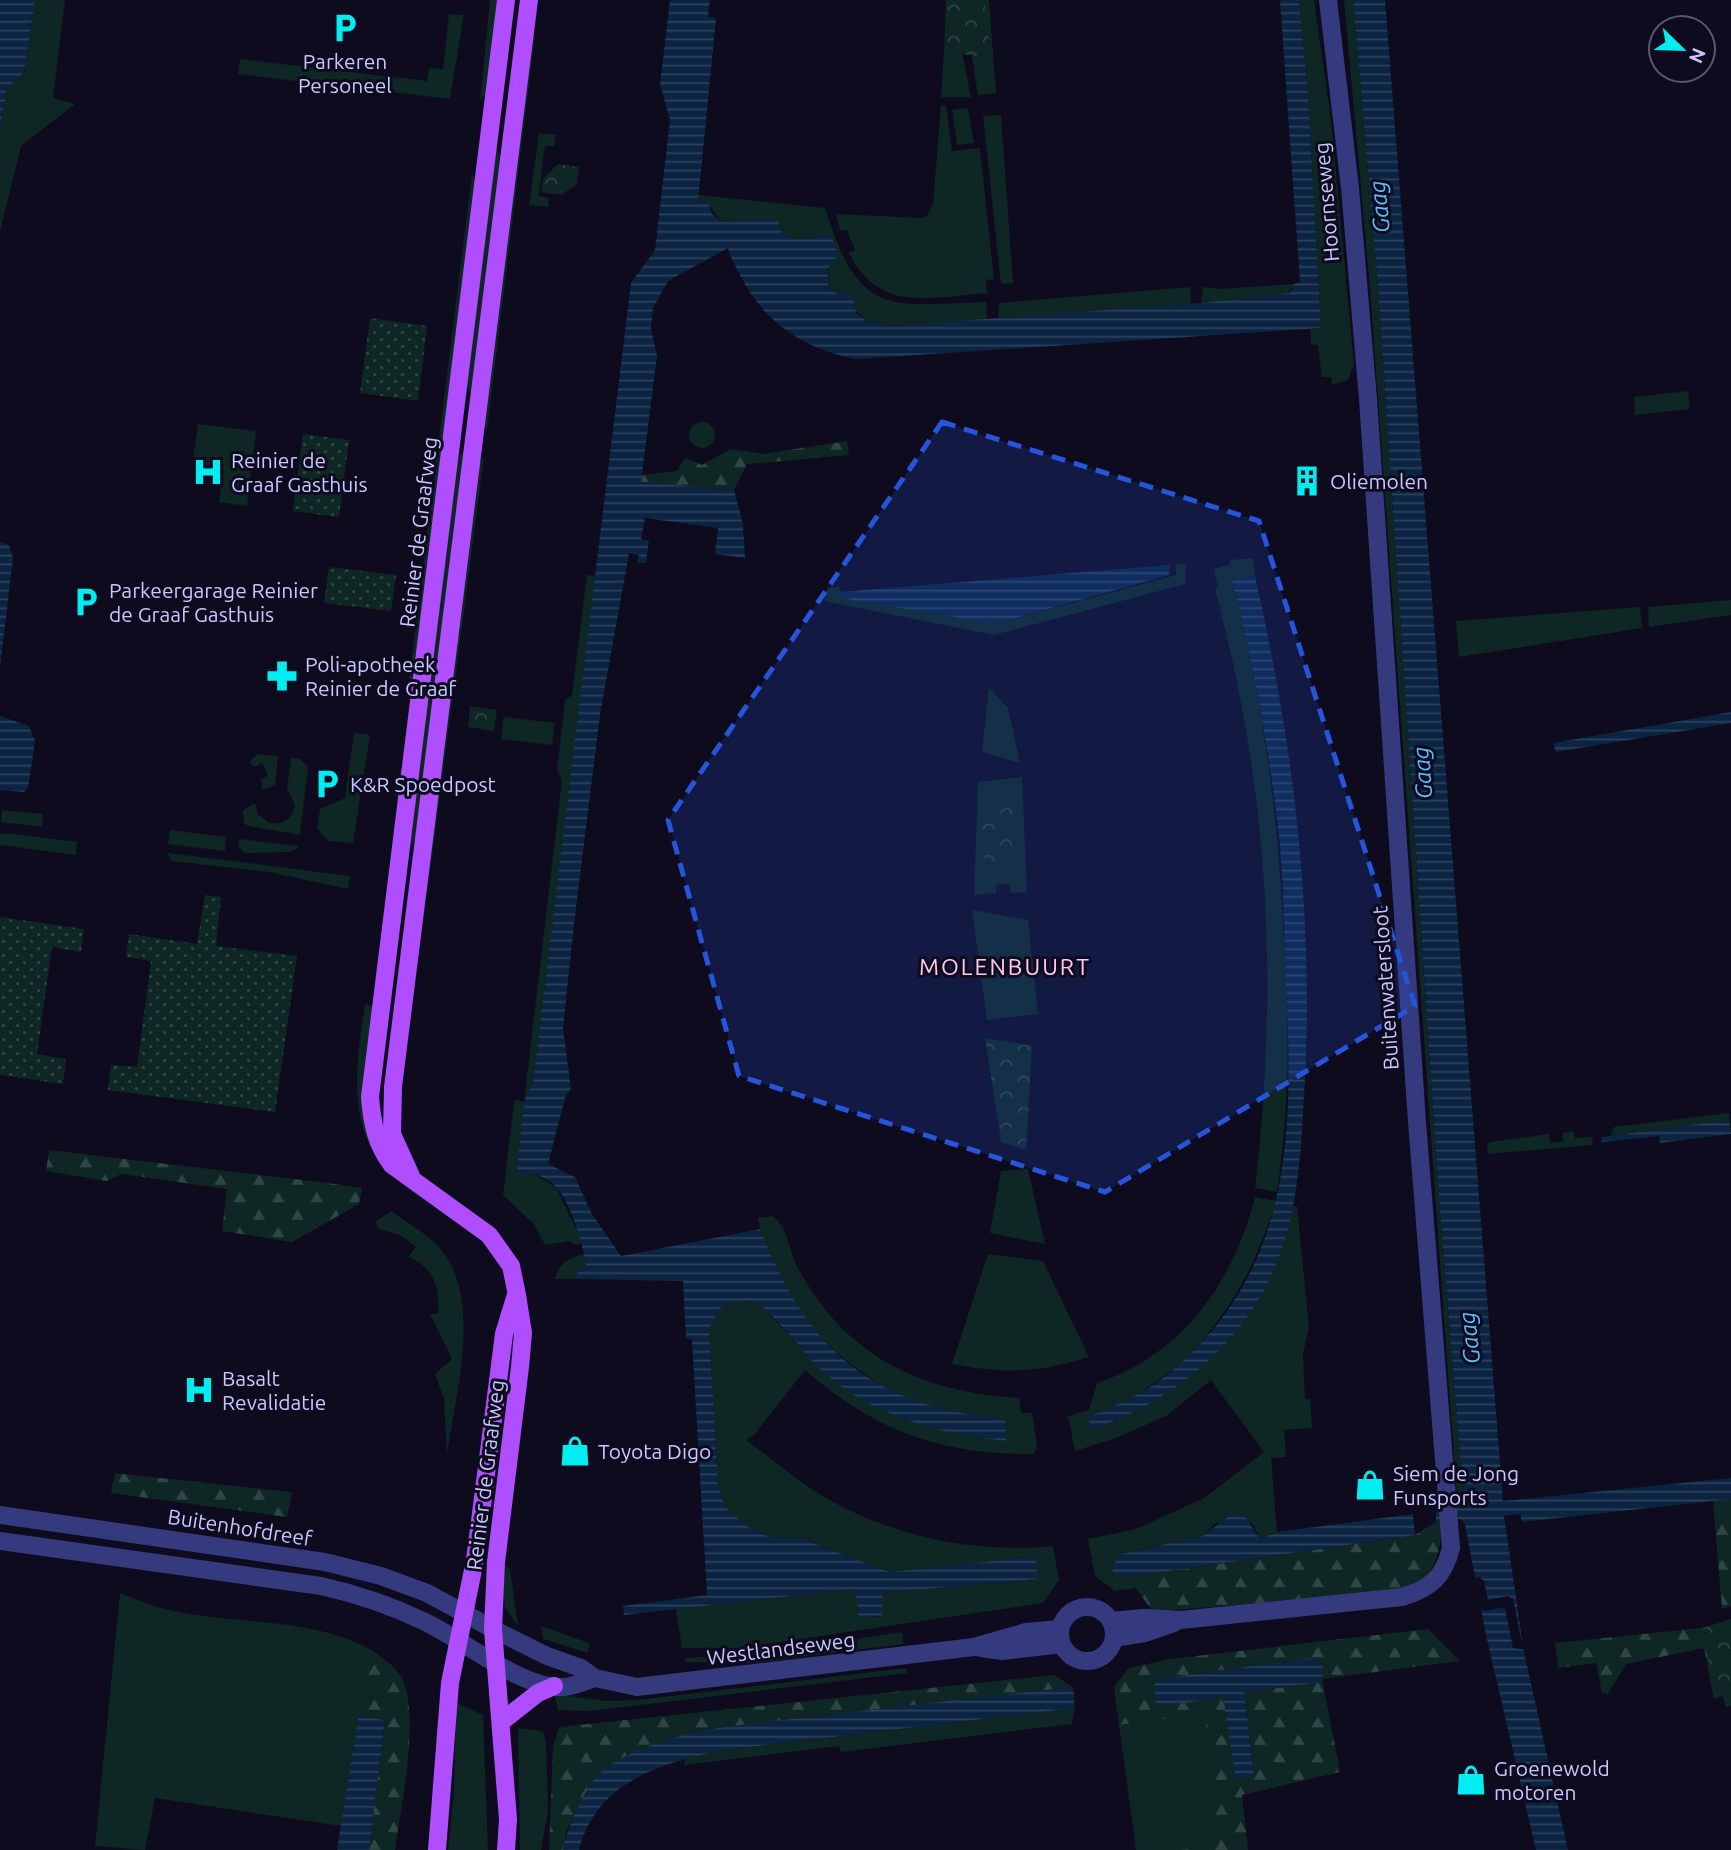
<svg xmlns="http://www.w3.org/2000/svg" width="1731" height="1850" font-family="Ubuntu,sans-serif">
  <defs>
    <pattern id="forest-firs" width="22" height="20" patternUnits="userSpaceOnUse" patternTransform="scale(1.75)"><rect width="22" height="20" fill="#0e2724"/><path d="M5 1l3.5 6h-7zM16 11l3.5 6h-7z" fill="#304545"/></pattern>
    <pattern id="park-crowns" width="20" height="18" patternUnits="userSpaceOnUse" patternTransform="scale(1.75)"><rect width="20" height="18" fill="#0e2724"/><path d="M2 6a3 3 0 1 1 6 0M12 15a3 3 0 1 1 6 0" fill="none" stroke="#304545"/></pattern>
    <pattern id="garden-dots" width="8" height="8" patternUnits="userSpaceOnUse" patternTransform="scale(1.75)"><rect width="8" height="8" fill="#0e2724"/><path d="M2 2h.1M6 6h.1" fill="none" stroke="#304545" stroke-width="1.8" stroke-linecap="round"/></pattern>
    <pattern id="water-rules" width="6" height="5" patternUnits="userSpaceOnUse" patternTransform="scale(1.75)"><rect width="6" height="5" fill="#0b2441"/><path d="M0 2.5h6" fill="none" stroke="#2d425e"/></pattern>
  </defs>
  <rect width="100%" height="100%" fill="#0d0b1d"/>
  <!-- grass -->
  <path fill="#0e2724" d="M35,0h30l-12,98 22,6 -54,42 -21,86v-103l7,-40 17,-17z
    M490,0h12l-15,93 -7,8z
    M963,0h26l7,93 -18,2z
    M1299,0h15l17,120 23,244 -6,16 -16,5 -1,-8h-9l-4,-32 -7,-1 -1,-15 11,-1 -13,-234z
    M1344,0h9l25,287 61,910 24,294 -6,7 -87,-1210z
    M449,14l15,1 -14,84 -212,-25 2,-15 187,22 2,-13 14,1z
    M533,34h2l-48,397 -5,-12z
    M944,52l18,1 9,44h-30z
    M941,105l5,1 6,45 28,-3 14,131 -8,1 1,13c-56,4 -108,21 -138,-40l6,-3 -8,-20 -7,1 -4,-17 85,4 6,-2 6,-11z
    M968,108l6,35 -17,2 -5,-35z
    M1001,115l12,168 -12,1 -18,-168z
    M539,133l17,2 -2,11h-8l-2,4 -5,46 10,2 -1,9 -19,-2z
    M494,145l8,13 -31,236 -7,-12z
    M472,174l5,12 -61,494 -9,15z
    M699,195l126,13c34,108 60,98 161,94l1,18 -96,6 -23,-4 -40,-37 3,-50 -34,4 -68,-19 -8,1 -14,-18 -9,-1z
    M1294,284l-7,12 -86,7 2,-16 15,2z
    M1190,287l1,17 -193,15 1,-16z
    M1688,391l2,18 -55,6 -1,-18z
    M689 435a13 13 0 1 1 26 0a13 13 0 1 1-26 0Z
    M198,424l58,7 -9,75 -28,-4 4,-32 -31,-5z
    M464,451l-45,379 -9,19 -5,-2 52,-388z
    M484,457l-57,438 -3,3 52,-432z
    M1253,558l2,18 -23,3c31,120 47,241 52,364 5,87 6,162 -7,249l-22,-4c24,-208 14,-397 -40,-599l3,-1 -4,-19 16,-4v-5z
    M1176,564h10l-1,20 -191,51 -170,-34 4,-13 12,-1v5l156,32 180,-49z
    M587,575l9,1 -63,506 -9,20 8,71 24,14 27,56 -7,2 -8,-4 -23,4 -11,-21 -31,-29 11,-92 2,-4 8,3 38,-322 -5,-10 8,-70 7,-5 2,-17z
    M1731,600v15l-82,12 -1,-20z
    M1640,607l2,21 -183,29 -3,-36z
    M989,688l19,20 12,55 -38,-11z
    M504,717l51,6 -3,22 -51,-6z
    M354,733l16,2 -17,108 -25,-2 -11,-13 3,-19 25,-11z
    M258,754l20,2 -3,29 -13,5 -1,-10 7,-5 -6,-12 -7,4 -6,-5z
    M291,758l9,1 8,7 -8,69 -52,-9 -4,-3 -1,-13 12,-7 3,11 11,9c14,2 23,-4 26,-18l-8,-16z
    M1022,777l5,115 -17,1 -1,-9 -13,1v8l-22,2 4,-113z
    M2,810l41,4 -1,13 -41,-5z
    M170,830l56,7 -1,14 -57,-7z
    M7,833l70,9 -1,13 -76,-10v-11z
    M240,839l57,7 1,2 -9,4 -45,1 -6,-7z
    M168,853l182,23 -2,13 -79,-17 -98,-11z
    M972,910l56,10 10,94 -51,6z
    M365,1004l11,2 -3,140 -3,1c-21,-48 -12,-92 -5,-143z
    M1729,1113l2,21 -2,-13 -118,14 3,-8z
    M1573,1131l2,7 17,-1 1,8 -105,9 -1,-9 3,-3 59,-8 1,9 13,-2v-8z
    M1028,1169l17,75 -55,-11 11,-62z
    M1255,1197l21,4c-16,50 -33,89 -66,130 -7,9 -15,21 -24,28 -31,26 -66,44 -96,71l26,-9 113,-81 27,-39 21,-38 16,-57h4l12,121 -6,28 2,44h5l2,29 -28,2 2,27 -15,1 6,74 -17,7 -8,-16h-36l-14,13 -84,19 -6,18 16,4 8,11 -21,3 -20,-15 -7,-37 48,-10 68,-31 60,-46 -53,-72 -45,36 -50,22 -41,13 -7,-35 21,-6 8,-27c86,-28 137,-102 158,-186z
    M391,1211c14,10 31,20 44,32 51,50 20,149 12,213l-3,-57 -9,-25 17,-15 -22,-45h8c2,-25 -4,-48 -30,-57l8,-10 -16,-12 -21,-6 -4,-7z
    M772,1216c16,10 17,35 26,52 48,89 123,124 221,130l2,15h11l5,33 -3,8c-93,1 -159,-23 -229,-84l-51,65 -8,5c23,17 46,36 70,52 71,44 157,62 237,54l6,34 -16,23 -303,45h-58l-6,-39 179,-20 5,28h21v-24l155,-14 -1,-23 -145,16 -88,-33 -35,-3 -22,-11 -20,-18 -7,-23 -9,-155 11,-21 21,-8 18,3 63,68 82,48h101c-26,-2 -54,-4 -79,-13 -79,-29 -154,-102 -168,-188z
    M585,1254l1,11 -9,8v6h-22c3,-15 14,-22 30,-25z
    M988,1254l55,7 46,96c-51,16 -84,17 -137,7z
    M500,1565l10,3 8,58 -13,-19z
    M120,1593c14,5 27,11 41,15 68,18 145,7 209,41l-29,177 -186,-28 -10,52 -50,-4z
    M541,1626l48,17 -1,10 -45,-14z
    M902,1632l1,12 -149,19 -69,-1 -1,-4 72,-4z
    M906,1668l1,5 -317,38 -32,-1 -4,-16 53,7 30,-1z
    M456,1703l27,12 5,135h-40l6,-59z
    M1075,1708l-3,16 -231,28 -2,-6 -155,19 2,-10 38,-5z
    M1205,1714l12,131 -39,5h-42l-17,-125z
    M518,1728l25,3 3,11 2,69 -7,39h-21z"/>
  <!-- forest -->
  <path fill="url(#forest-firs)" fill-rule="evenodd" d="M847,441l2,14 -102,9 -13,26 -93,-8 1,-7 35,-4 8,-13 17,7 29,-16 32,5z
    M49,1150l279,33 34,5 -3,16 -67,38 -70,-11 5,-42 -106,-15 -14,7 -61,-10z
    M115,1473l177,19 -5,25 -176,-24z
    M1731,1499v107l-9,3 -9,-108z
    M1436,1522h5c1,30 -6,55 -34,68l-254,22 -25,-35 287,-42z
    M1731,1625v81l-5,1 -3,-11 -9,3 -10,-51 -78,16 -18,30 -6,-1 -6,-30 -38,5 -3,-25z
    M1428,1629l32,32 -138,18 18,93 -98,23 6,55h-70l39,-5 -12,-131 -86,11 -5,-38 15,-19 41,-9zM1309,1658l9,3 -1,22 -73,9 10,84 -18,4 -12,-84 -65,-17z
    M370,1649c12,9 29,19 34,34 15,40 -3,123 -9,167h-26l16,-128 -26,-8z
    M1054,1675l19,12 -261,30 -220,66 -25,46 -4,21h-14l4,-103 6,-20z"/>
  <!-- park -->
  <path fill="url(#park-crowns)" d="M946,0h38l7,58 -47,-6z
    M558,164l21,3 -2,17 -16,11 -20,-3 2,-13z
    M470,706l27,4 -3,21 -26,-4z
    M1009,807l9,10 1,42 -34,3 -5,-45z
    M985,1038l47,8 -6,104 -25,-8z
    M1731,1619v86l-5,1 -2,-10 -10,2 -11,-70z"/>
  <!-- garden -->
  <path fill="url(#garden-dots)" d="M370,318l57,8 -9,75 -58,-8z
    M303,434l46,6 -10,77 -46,-6z
    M329,567l67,8 -5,36 -67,-8z
    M205,895l16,2 -5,49 81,10 -22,156 -167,-22 3,-25 26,2 14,-106 -25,-4 3,-23 68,10z
    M0,917l84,12 -3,23 -29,-5 -15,107 29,5 -3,25 -63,-9z"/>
  <!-- water -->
  <path fill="url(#water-rules)" d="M0,0h35l-11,72 -17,17 -7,40z
    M670,0h40l-2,17 8,1 -18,184 10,1 4,11 9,7 57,-2 4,15 15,5 34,-4 7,20 -10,14v16l9,9 16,1 3,18 12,9 23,4 310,-23 89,-10 4,-9 6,-2 -20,-282h19l9,94 13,234 -464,31c-50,-9 -92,-35 -116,-82 -4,-9 -11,-19 -13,-29l-60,33 -15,27 -2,20 6,28 -16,126 93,8 9,34 2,34 -30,-4 3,-26 -73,-10 -4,21 8,2 -3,22h-9l2,-8 -10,-2 -29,162 -26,209 -11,105 8,59 -6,10 -17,66 27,13 17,37 29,42 139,-27c47,122 113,177 245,190l1,22c-66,-7 -137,-25 -187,-73 -13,-12 -50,-60 -63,-65 -13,-5 -23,0 -36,5l-11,21 9,155 7,23 20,18 22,11 35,3 88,33 146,-16 1,23 -155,14v23l-23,2 -4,-29 -231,26 -1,-9 84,-11 -15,-255 -6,-2 -3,-57 -106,-2v-6l9,-8c-3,-20 -16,-64 -30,-78 -6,-7 -16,-11 -24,-14l-5,3 -6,-1 -4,-6 7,-67 9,-20 98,-799 24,-33 15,-130 -10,-36z
    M1353,0h32l118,1501 228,-23v21l-209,23 -2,-8 -16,2 20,136 44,198h-32l-50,-215 -21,-110 -4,-6 -25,3v-16l24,-4 3,-11 -24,-294 -61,-910z
    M0,542l9,3 4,13 -13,109z
    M1170,565l-1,10 -173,49 -155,-26 -1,-6z
    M1255,576c39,171 60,344 49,520 -3,56 -6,114 -27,166 -32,82 -106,141 -187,168l-1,-13c20,-9 42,-18 61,-30 47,-31 88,-82 109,-134 35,-83 31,-183 27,-271 -2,-46 -2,-93 -6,-138 -10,-90 -26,-178 -48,-265z
    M1731,712v11l-175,29 -3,-9z
    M0,716l29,10 6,15 -7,47 -4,4 -24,-2z
    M1729,1120l2,14 -71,9 -1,-7 -57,6 -1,-5z
    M1232,1514l12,1 16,24 17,-7 136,-18 2,21 -287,42 -16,-4 5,-18 85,-19z
    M1309,1658l9,3 5,7 -1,11 -5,4 -73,9 10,85 -18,3 -13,-84 -55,10 -12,-3 -3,-17 6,-7z
    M1073,1687l2,21 -351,42c-60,12 -128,31 -145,100h-16c4,-23 24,-70 44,-83 64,-41 149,-43 222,-52 81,-10 162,-19 244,-28z
    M359,1714l26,7 -16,129h-32z"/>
  <!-- pier -->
  <path fill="#0d0b1d" d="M1479,1577l5,4 4,19 20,-4 5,3 8,41 4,-2 2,12 -14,-2 -8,-41 -21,4 -4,-4 -9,-28z"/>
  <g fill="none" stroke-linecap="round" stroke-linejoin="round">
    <!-- minor -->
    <path stroke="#35397d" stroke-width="18" d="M0,1515l325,47 56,14 46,17 66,36 54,27 34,12 14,10 42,9 337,-40 52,-15 34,-3
      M0,1541l321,45c36,8 69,19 102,35 38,17 99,69 141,66 10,-1 22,-6 31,-9
      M1060 1634a27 27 0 1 1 54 0a27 27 0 1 1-54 0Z
      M1111,1621l33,-3 37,2 221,-23c28,-8 42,-20 49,-49l-34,-426 -49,-723 -18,-211 -22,-188
      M1114,1638l31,-5 29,-10
      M981,1648l21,3 60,-7"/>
    <!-- major -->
    <path stroke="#ae4eff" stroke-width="18" d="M506,0l-136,1097c2,26 6,47 22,68l97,70 22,31 6,29 6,38 -3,34 -24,195 -3,67 15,190 -2,31
      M411,1176l-19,-42 1,-47 136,-1087
      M501,1722l37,-29 16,-7
      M437,1850l13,-167 25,-123 29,-226 11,-36"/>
  </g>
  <!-- marked area -->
  <path fill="#2654da" fill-opacity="0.2" stroke="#2654da" stroke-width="5" stroke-dasharray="14 9" stroke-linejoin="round" d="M942,422l317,99 156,485 -310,186 -366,-116 -71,-256z"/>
  <!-- icons -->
  <defs>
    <g id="parking-bare" transform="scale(2.415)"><path d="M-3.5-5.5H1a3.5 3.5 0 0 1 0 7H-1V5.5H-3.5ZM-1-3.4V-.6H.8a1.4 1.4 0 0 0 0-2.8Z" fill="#00eef2" stroke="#0d0b1d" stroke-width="2.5" paint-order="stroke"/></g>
    <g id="hospital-bare" transform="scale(2.415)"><path d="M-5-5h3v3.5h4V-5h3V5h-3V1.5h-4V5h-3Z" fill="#00eef2" stroke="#0d0b1d" stroke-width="2.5" paint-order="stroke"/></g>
    <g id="building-bare" transform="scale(2.415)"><path d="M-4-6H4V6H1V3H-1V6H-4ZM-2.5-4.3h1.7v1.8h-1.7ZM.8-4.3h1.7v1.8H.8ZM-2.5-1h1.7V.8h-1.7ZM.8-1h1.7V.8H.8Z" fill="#00eef2" stroke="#0d0b1d" stroke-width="2.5" paint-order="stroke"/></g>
    <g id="pharmacy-bare" transform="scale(2.415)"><path d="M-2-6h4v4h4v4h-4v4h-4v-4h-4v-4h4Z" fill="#00eef2" stroke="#0d0b1d" stroke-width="2.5" paint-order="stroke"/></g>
    <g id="shop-bare" transform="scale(2.415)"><path d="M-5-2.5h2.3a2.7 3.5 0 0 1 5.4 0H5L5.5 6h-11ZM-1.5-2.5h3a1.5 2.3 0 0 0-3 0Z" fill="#00eef2" stroke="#0d0b1d" stroke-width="2.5" paint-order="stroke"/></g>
  </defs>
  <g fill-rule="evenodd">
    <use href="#parking-bare" x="345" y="28"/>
    <use href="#hospital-bare" x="208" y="472"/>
    <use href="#building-bare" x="1307" y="481"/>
    <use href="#parking-bare" x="86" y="602"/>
    <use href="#pharmacy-bare" x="282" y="676"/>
    <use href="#parking-bare" x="327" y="784"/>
    <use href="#hospital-bare" x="199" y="1390"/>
    <use href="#shop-bare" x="575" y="1451"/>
    <use href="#shop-bare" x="1370" y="1485"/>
    <use href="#shop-bare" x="1471" y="1780"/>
  </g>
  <g text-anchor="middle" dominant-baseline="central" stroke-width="6" stroke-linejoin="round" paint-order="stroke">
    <!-- poi labels -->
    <g font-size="21" fill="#c9c7ff" stroke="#0d0b1d" text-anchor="start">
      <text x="345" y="61" text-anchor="middle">Parkeren<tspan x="345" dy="24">Personeel</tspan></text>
      <text x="231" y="460">Reinier de<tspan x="231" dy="24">Graaf Gasthuis</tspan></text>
      <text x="1330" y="481">Oliemolen</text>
      <text x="109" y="590">Parkeergarage Reinier<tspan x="109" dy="24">de Graaf Gasthuis</tspan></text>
      <text x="305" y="664">Poli-apotheek<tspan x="305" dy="24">Reinier de Graaf</tspan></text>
      <text x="350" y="784">K&amp;R Spoedpost</text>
      <text x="222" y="1378">Basalt<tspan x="222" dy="24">Revalidatie</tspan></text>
      <text x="598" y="1451">Toyota Digo</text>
      <text x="1393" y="1473">Siem de Jong<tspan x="1393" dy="24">Funsports</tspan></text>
      <text x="1494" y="1768">Groenewold<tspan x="1494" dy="24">motoren</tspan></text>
    </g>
    <!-- street labels -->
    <g font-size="21" fill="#c9c7ff" stroke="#0d0b1d">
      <text transform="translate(1326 202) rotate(-95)">Hoornseweg</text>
      <text transform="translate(418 532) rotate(-83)">Reinier de Graafweg</text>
      <text transform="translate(1385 988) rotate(-94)">Buitenwatersloot</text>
      <text transform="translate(485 1475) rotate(-83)">Reinier de Graafweg</text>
      <text transform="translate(240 1527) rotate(9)">Buitenhofdreef</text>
      <text transform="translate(781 1648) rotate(-7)">Westlandseweg</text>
    </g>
    <!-- water labels -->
    <g font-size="23" font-style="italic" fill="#55bfff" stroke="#0d0b1d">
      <text transform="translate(1379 207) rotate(-95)">Gaag</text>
      <text transform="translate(1422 773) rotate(-94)">Gaag</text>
      <text transform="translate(1469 1338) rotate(-96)">Gaag</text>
    </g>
    <!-- neighbourhood labels -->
    <g font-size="23" letter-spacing="2" fill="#ffc9f0" stroke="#0d0b1d">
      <text x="1005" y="966">MOLENBUURT</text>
    </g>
  </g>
  <!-- north arrow -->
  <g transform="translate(1682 49) rotate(113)"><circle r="33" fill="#0d0b1d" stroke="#585677" stroke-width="2"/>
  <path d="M0-5L12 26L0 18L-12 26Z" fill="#00eef2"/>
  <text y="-10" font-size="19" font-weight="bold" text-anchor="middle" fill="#c9c7ff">N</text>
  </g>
</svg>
